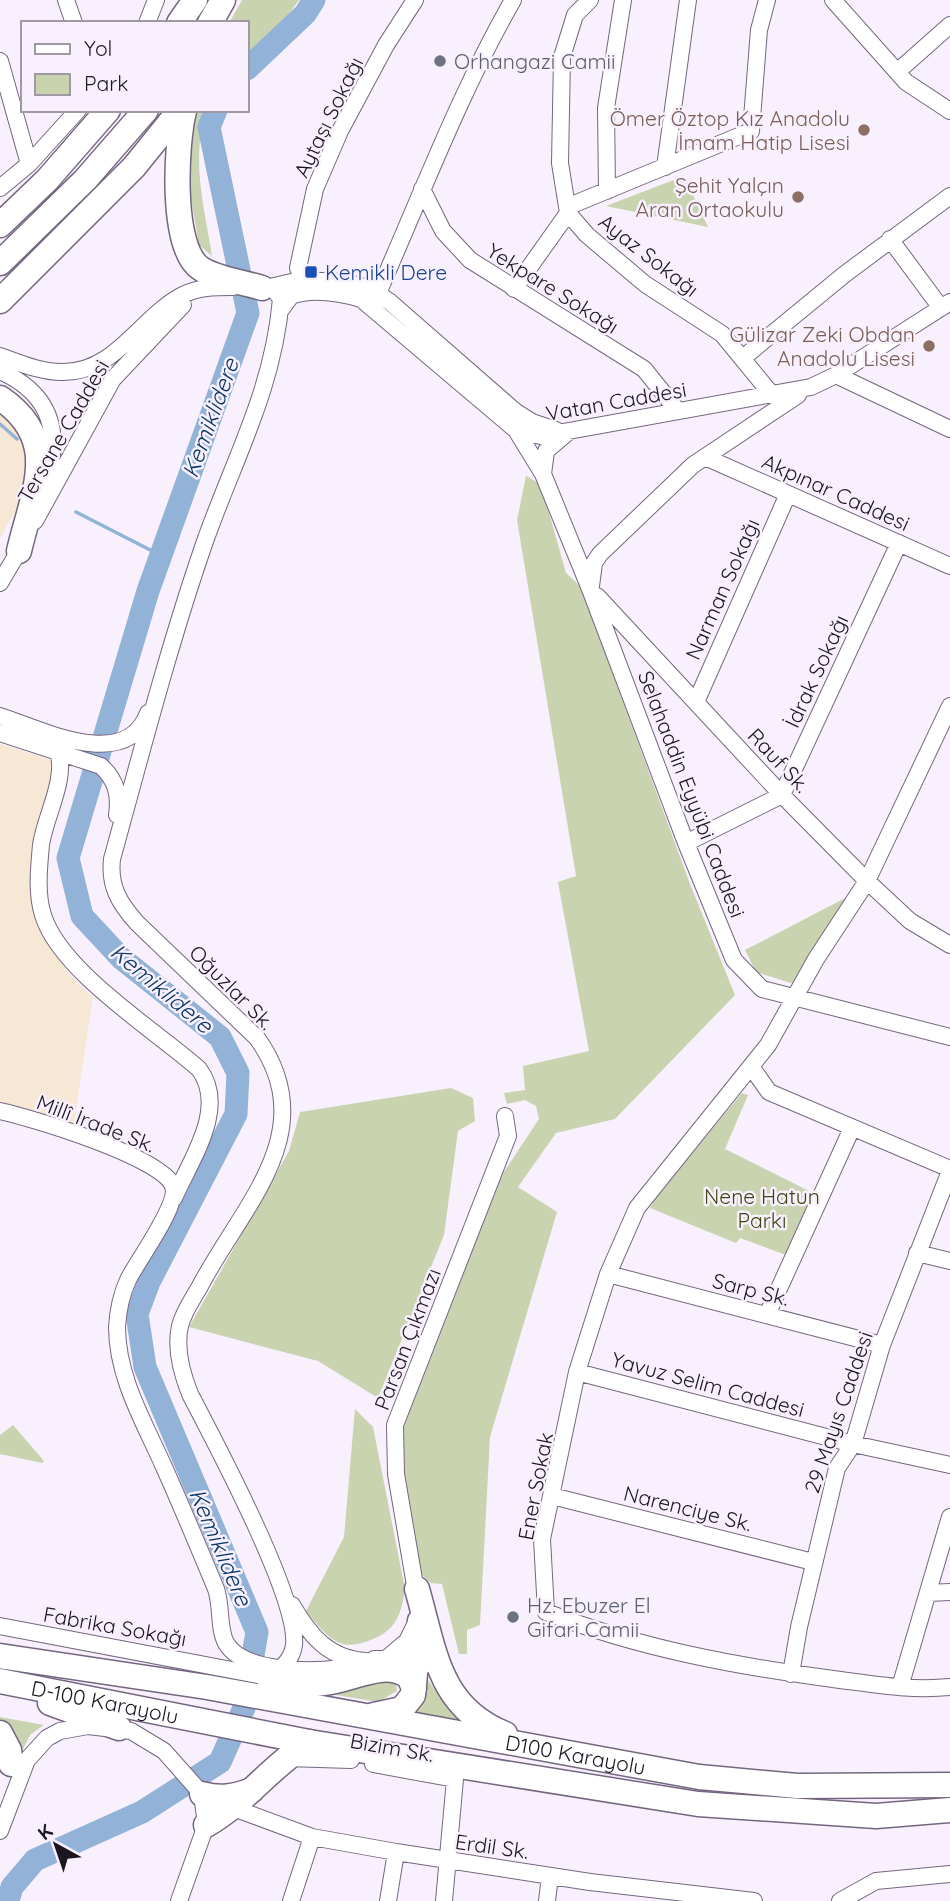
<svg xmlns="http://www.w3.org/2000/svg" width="950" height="1901" font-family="Quicksand,sans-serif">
  <rect width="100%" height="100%" fill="#f8f1fd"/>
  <!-- commercial -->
  <path fill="#f7e8d5" d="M0,409l24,21 6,37 -12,39 -18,33z
    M0,744l58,18 -25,137 2,16 6,16 30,46 22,20 -19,126 -42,-13 -32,-6z"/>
  <!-- green -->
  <path fill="#c9d3b0" d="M242,0h57l-21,29 -31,28v-34h-18z
    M192,110h16c-19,46 -3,99 4,146l-13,-11 -12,-70z
    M684,176l24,51 -102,-21z
    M526,476l15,8 25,89 15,14 109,297 45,111 -120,124 -59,14 -38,54 39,25 -67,225 -10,188 -13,5v24h-8l-17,-70 -11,-1 -13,-12 -20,-122 1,-30 95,-232 45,-68 -3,-13 -11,-6 -18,4 -3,-11 21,-3 -2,-24 66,-15 -31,-169 18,-6 -59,-356z
    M851,895l-57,89 -38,-12 -11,-22z
    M451,1088l22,10 2,23 -17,10 -14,104 -66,163 -60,-37 -129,-34 100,-176 11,-39z
    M742,1093l6,2 -23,54 88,44 -27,62 -46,-17 -4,5 -86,-35 10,-17z
    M355,1409l18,18 32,162c-4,29 -11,44 -40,53 -6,2 -15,4 -22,2 -15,-4 -27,-21 -37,-33l38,-74z
    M13,1425l31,36 -2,2 -42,-9v-19z
    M416,1666l30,36 36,29 -84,-20z
    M370,1671l26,11 1,9 -19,11 -89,-15z
    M0,1717l44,8 -14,10 -17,34 -13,-41z"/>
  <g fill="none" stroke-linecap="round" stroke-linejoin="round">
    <!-- stream -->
    <path stroke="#92b2d8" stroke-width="3.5" d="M0,424l17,15
      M76,512l86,44"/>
    <!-- river -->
    <path stroke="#92b2d8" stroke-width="23" d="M247,69l58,-55 9,-14
      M8,1901l4,-14 23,-27 107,-48 78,-50 24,-54 13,-76 -112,-265 -8,-53 12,-32 87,-168 2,-41 -18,-36 -99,-79 -39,-42 -14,-58 80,-267 100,-278 -39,-186 7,-17"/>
    <!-- minor casing -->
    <g stroke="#746680" stroke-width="18">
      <path id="minor" d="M66,0l8,23
        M590,0l-15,15 -13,42 -2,106 8,50 19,22 58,49 77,50 51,62
        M833,0l73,82 44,29
        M147,23l9,-23
        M0,61l29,103
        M897,72l53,-47
        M665,167l23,-167
        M0,188l29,-24 49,-54
        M422,189l21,42 27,29 174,109 33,41
        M607,191l-1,-83 17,-108
        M567,207l184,-76 8,-101 8,-30
        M890,239l51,69
        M306,287l-8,-19 17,-79 25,-58 46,-86 29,-45
        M266,288l34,-8 44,2 25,6 21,14 126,110 16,10 24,8
        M514,289l54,-76
        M375,300c45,-101 83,-204 138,-300
        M280,311l11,-15c22,-8 49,-3 70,3l155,131 25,6 270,-49 25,-12 114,-73
        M0,356c20,7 40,16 62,16 53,1 77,-53 119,-76 16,-9 34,-9 52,-9
        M744,357l101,-83 105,-78
        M0,371c52,23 62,63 45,114
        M836,375l114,54
        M516,430l27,44 47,115 96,254 48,117 28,29 188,48
        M705,457l245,109
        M543,474l3,-23 20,-17
        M35,521l78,-142 70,-74
        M0,583l23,-39
        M591,586l3,-23 6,-9 93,-89 105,-70
        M597,596l185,199 85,86 43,40 40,24
        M696,702l92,-208
        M950,706l-83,175 -51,78 -48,86 -131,163 -29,66 -31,98 -35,167 4,73c92,36 189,54 287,67 39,5 78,12 117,8
        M0,716c40,13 126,57 148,-3
        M0,733l101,33c15,14 19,29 16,49
        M58,751c9,29 -13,65 -17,94 -2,22 -5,48 2,70 17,56 112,115 156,154 29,39 -8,90 -25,129
        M686,843l96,-48 117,-252
        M752,1068l17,24 181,77
        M0,1111c32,7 162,46 173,75 7,18 -36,75 -45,94 -7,15 -10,31 -11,47 0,50 27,95 47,140 18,40 35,81 52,122 6,17 2,39 10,54 17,30 90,30 119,24
        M917,1253l33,8
        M608,1274l274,71
        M767,1315l85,-187
        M577,1372l276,72 97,21
        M552,1496l261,66
        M928,1593l22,-1
        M417,1597l-21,-123 -1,-49 113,-289 -3,-20
        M292,1605c18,31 37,54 74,56
        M0,1626l268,51c13,-7 24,-17 26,-32 5,-46 -79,-203 -104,-251 -8,-20 -15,-46 -10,-68 3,-13 12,-26 19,-38 43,-83 125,-156 58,-250l-120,-115c-18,-20 -28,-37 -25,-64 29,-105 56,-210 91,-312 30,-87 70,-155 78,-248l-8,-11
        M387,1658l20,-17 9,-18
        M374,1659l24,-1 25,8
        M791,1674l8,-47 38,-159 16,-24 29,-99 68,-174
        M900,1687l50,-170
        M286,1758l65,2
        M373,1764l82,15 -11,122
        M230,1811l9,-1 73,27 84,15 194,30 164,19
        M0,1831l27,-71 20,-22 13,-7 28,-5 43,5 33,20 38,43 4,31 -27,76
        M291,1901l21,-64
        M388,1901l8,-49
        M547,1901l3,-25
        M840,1901l36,-20 74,-7"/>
    </g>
    <!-- highway casing -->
    <g stroke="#746680" stroke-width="27">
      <g id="highway">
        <path d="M179,23l16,-23"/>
        <path d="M210,23l13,-23"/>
        <path d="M184,111c-8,32 -14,136 16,157 16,11 43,14 62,20"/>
        <path d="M0,225l47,-45 61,-70"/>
        <path d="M0,263l85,-83 61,-70"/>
        <path d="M0,301l134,-134 46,-57"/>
        <path d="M0,398c62,42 33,93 19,153"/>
        <path d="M417,1589c18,62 21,118 88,145"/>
        <path id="s1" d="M0,1656l207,31 492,90 98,9 153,-1"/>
        <path d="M268,1677c19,5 36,8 56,6 27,-2 61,-25 85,-6l5,11"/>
        <path id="s2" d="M0,1681l309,61 389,62 178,12 74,-6"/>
        <path d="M50,1703l69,25"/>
        <path d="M374,1715l28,-6 11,-14 7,-74"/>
        <path d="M0,1733l9,17 2,14"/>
        <path d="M202,1794c18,5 32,3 50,-4"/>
        <path d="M206,1825c39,-22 65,-59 103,-83"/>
      </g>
    </g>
    <!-- minor -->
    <use href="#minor" stroke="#fff" stroke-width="16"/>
    <!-- highway -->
    <use href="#highway" stroke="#fff" stroke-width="24"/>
  </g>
  <!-- markers -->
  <g fill="#6b7280" stroke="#f8f1fd" stroke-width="2.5">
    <circle cx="440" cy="61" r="7"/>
    <circle cx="513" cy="1617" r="7"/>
  </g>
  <g fill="#8d6e63" stroke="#f8f1fd" stroke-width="2.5">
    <circle cx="864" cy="130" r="7"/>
    <circle cx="798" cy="197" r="7"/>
    <circle cx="929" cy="346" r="7"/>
  </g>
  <rect fill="#1a4fb4" stroke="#f8f1fd" stroke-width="2.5" x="304" y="265" width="14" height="14" rx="3.5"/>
  <g text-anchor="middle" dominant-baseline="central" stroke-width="5" stroke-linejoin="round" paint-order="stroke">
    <!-- worship labels -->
    <g font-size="21" fill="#5b616d" stroke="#f8f1fd" text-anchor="start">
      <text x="454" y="61">Orhangazi Camii</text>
      <text x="527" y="1605">Hz. Ebuzer El<tspan x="527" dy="24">Gifari Camii</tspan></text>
    </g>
    <!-- street labels -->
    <g font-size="21" fill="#1c1621" stroke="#f8f1fd">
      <text transform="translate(328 117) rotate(-64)">Aytaşı Sokağı</text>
      <text transform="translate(649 255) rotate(38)">Ayaz Sokağı</text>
      <text transform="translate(553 288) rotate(32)">Yekpare Sokağı</text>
      <text transform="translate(616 401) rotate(-10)">Vatan Caddesi</text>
      <text transform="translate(63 431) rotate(-60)">Tersane Caddesi</text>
      <text transform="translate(836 492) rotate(24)">Akpınar Caddesi</text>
      <text transform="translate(722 589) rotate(-66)">Narman Sokağı</text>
      <text transform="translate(816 671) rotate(-65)">İdrak Sokağı</text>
      <text transform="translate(779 760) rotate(47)">Rauf Sk.</text>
      <text transform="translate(692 794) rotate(69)">Selahaddin Eyyübi Caddesi</text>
      <text transform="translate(232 987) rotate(45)">Oğuzlar Sk.</text>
      <text transform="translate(96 1123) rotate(21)">Millî İrade Sk.</text>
      <text transform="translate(751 1289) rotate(14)">Sarp Sk.</text>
      <text transform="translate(407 1339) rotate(-69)">Parsan Çıkmazı</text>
      <text transform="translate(708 1384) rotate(15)">Yavuz Selim Caddesi</text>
      <text transform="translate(838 1412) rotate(-71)">29 Mayıs Caddesi</text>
      <text transform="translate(535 1486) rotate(-79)">Ener Sokak</text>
      <text transform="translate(688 1508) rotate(14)">Narenciye Sk.</text>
      <text transform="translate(115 1626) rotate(10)">Fabrika Sokağı</text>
      <text stroke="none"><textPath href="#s2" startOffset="107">D-100 Karayolu</textPath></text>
      <text transform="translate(392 1747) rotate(10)">Bizim Sk.</text>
      <text stroke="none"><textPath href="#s1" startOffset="584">D100 Karayolu</textPath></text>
      <text transform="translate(492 1846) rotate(8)">Erdil Sk.</text>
    </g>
    <!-- education labels -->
    <g font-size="21" fill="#785e54" stroke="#f8f1fd" text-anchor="end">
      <text x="850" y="118">Ömer Öztop Kız Anadolu<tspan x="850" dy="24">İmam Hatip Lisesi</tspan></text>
      <text x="784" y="185">Şehit Yalçın<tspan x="784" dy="24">Aran Ortaokulu</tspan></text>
      <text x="915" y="334">Gülizar Zeki Obdan<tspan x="915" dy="24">Anadolu Lisesi</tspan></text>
    </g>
    <!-- transit labels -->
    <g font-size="21" fill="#164399" stroke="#f8f1fd" text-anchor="start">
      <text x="325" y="272">Kemikli Dere</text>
    </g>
    <!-- park labels -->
    <g font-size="21" fill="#3c4610" stroke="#f8f1fd">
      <text x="762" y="1196">Nene Hatun<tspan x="762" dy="24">Parkı</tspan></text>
    </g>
    <!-- water labels -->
    <g font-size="23" font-style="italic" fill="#093867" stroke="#f8f1fd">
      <text transform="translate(210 418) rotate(-70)">Kemiklidere</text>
      <text transform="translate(162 988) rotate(40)">Kemiklidere</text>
      <text transform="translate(221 1547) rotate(67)">Kemiklidere</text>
    </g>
  </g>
  <!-- legend -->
  <rect x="21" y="21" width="228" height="91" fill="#f8f1fd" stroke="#a099a5" stroke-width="2"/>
  <rect x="35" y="44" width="35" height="10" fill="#ffffff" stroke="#a099a5" stroke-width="2"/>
  <text x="84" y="56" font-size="21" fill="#1c1621">Yol</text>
  <rect x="35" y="74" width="35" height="21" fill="#c9d3b0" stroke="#a099a5" stroke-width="2"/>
  <text x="84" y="91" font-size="21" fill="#1c1621">Park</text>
  <!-- north arrow -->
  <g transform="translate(56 1845) rotate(320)" stroke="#f8f1fd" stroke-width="5" paint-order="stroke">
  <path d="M0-5L12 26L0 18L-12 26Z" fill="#1c1621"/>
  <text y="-10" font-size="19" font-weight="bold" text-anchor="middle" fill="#1c1621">K</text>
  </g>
</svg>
